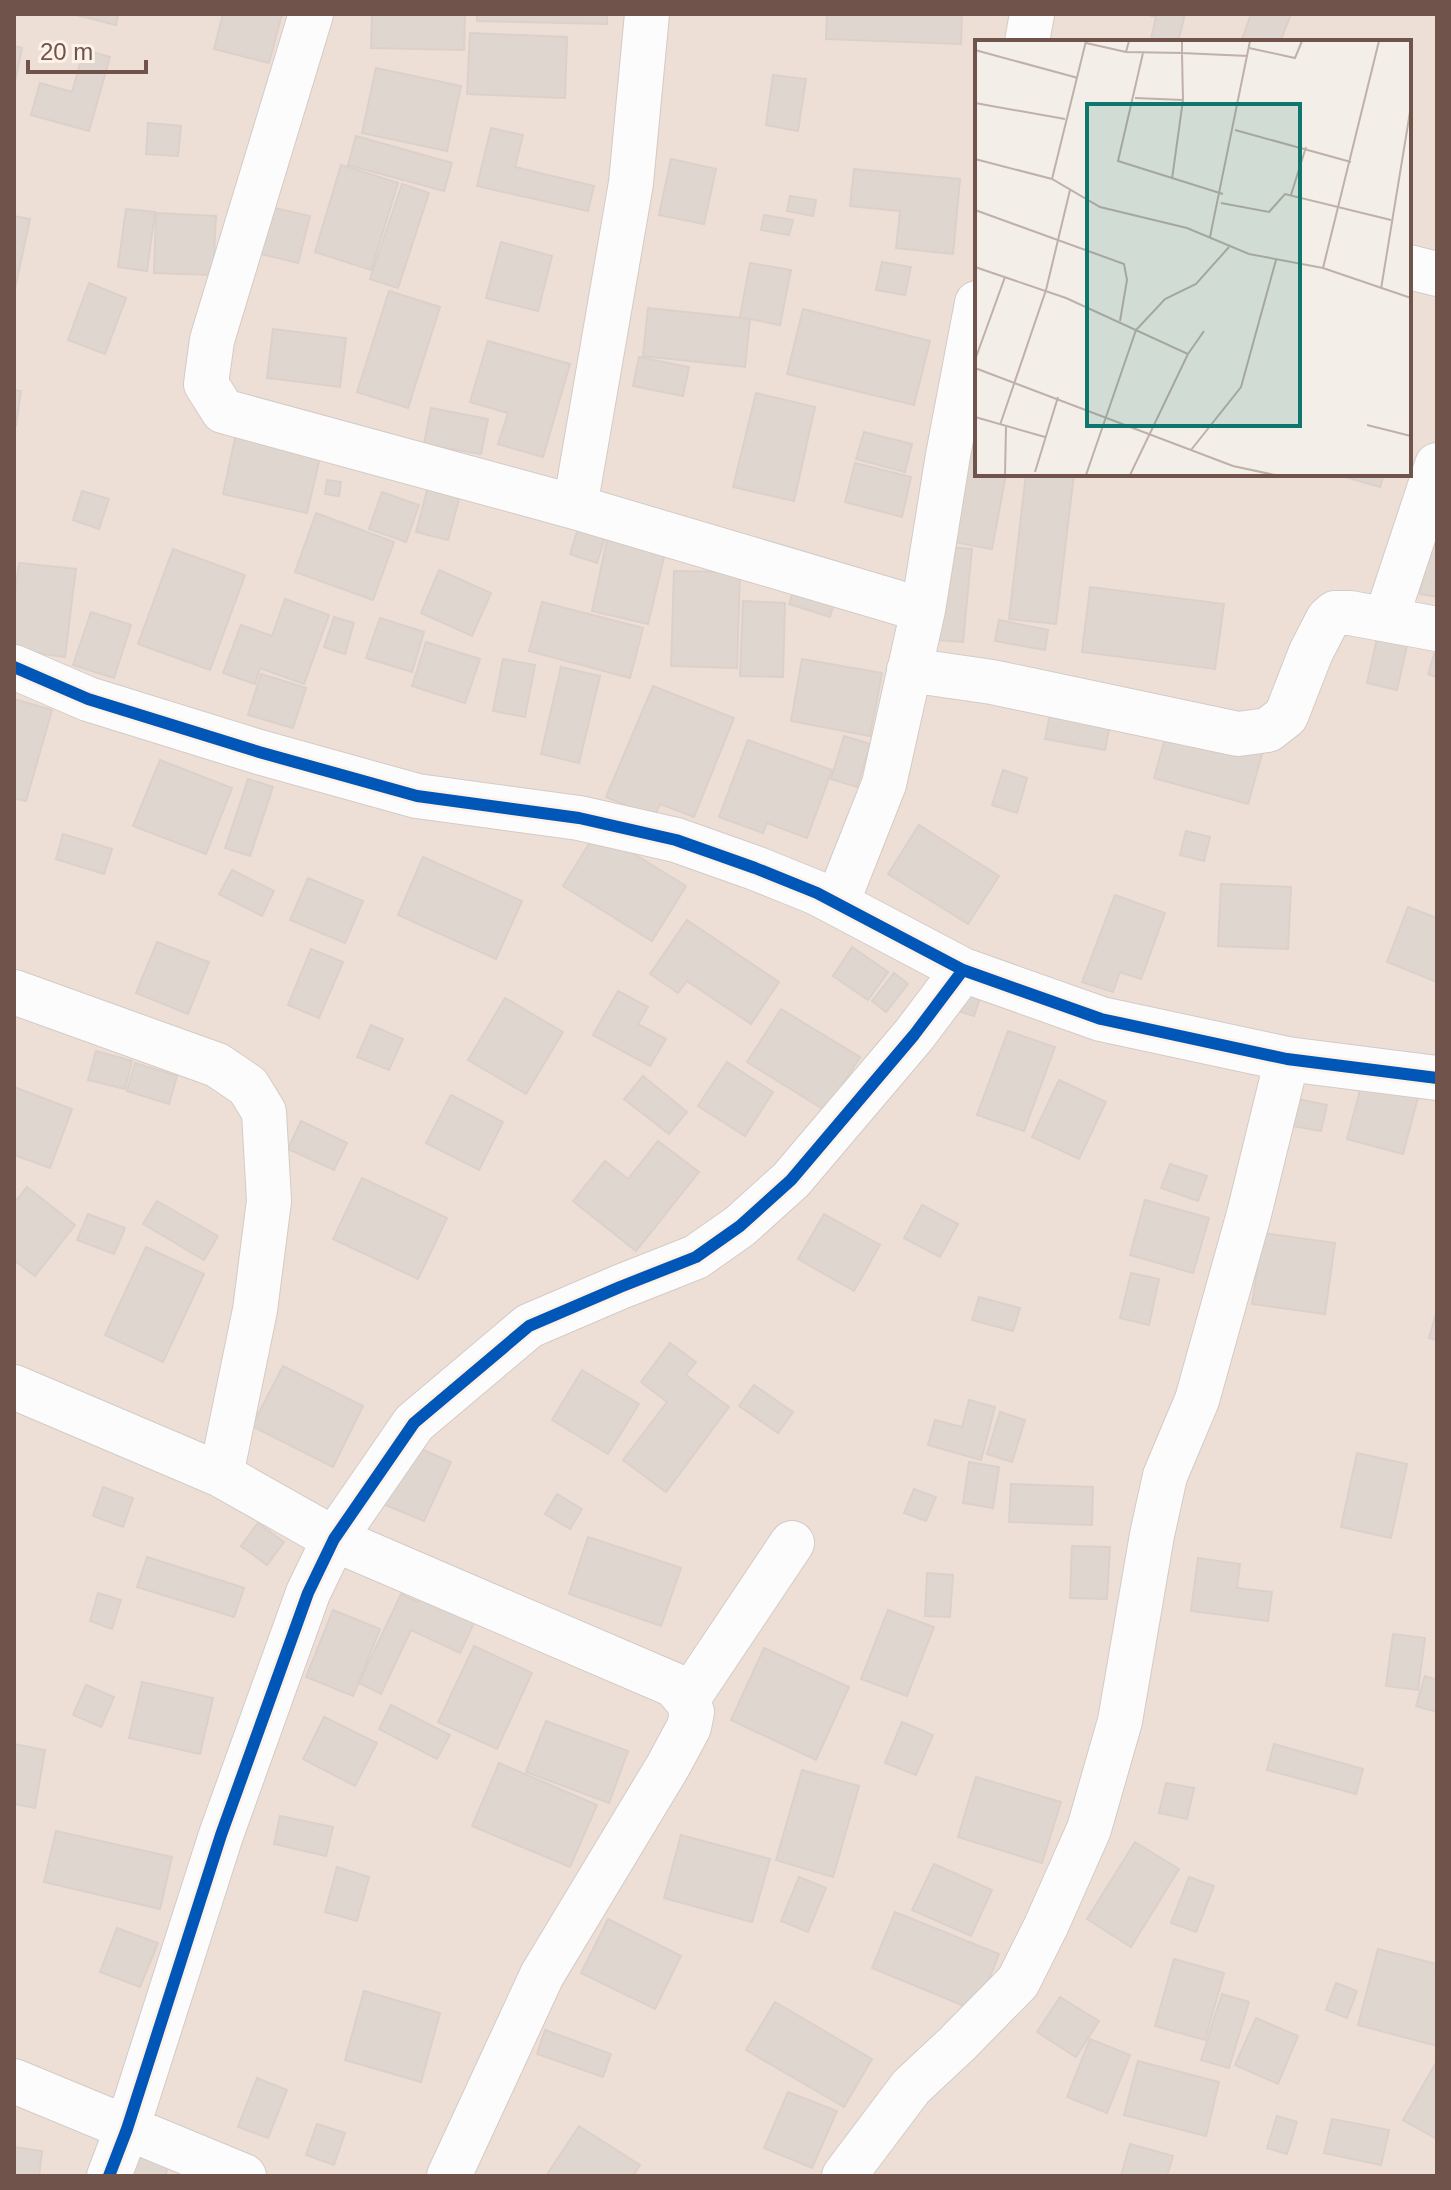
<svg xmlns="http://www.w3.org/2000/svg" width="1451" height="2190" font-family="Arial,sans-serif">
  <rect width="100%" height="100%" fill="#f4eee8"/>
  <!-- residential -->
  <path fill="#eddfd6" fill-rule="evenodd" d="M14,14h1423v2162h-1423zM977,42h432v432h-432z"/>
  <!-- building -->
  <path fill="#e0d6d0" stroke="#dcd0cb" stroke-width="2" d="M72,14h46l-2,11z
    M223,14h59l-13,49 -55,-14z
    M372,14h93l-1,36 -93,-2z
    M477,14h130v10l-130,-3z
    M827,14h135l-1,30 -135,-5z
    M1145,14h40l-7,28h-16l-11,-3 5,-22z
    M1251,14h40l-11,28h-39z
    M470,33l97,4 -2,61 -98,-4z
    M14,46l8,2 -8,39z
    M84,50l26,7 -21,74 -58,-16 9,-32 32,9z
    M376,68l85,18 -14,65 -85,-18z
    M773,75l33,4 -8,52 -32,-6z
    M148,123l33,3 -3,30 -32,-2z
    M491,128l32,7 -8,32 79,19 -6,25 -111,-25z
    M356,136l96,27 -8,28 -96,-26z
    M671,159l45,10 -12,55 -45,-9z
    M341,165l57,18 -27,87 -56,-18z
    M854,169l106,10 -7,75 -57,-6 4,-37 -50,-5z
    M402,184l27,9 -31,95 -28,-9z
    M790,196l26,4 -3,16 -26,-5z
    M256,204l54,12 -12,47 -41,-10z
    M126,209l29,3 -8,59 -29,-4z
    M156,213l60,3 -3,59 -59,-2z
    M764,215l29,5 -4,15 -28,-5z
    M14,216l16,3 -16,74z
    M501,242l51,14 -14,55 -52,-13z
    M882,262l29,5 -6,28 -29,-5z
    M750,263l41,7 -11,55 -40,-8z
    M89,283l37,15 -21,56 -37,-14z
    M389,291l51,16 -32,101 -51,-16z
    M648,308l102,11 -5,48 -102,-11z
    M803,309l127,32 -16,64 -127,-31z
    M273,329l73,9 -6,49 -73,-9z
    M488,341l82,23 -27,93 -45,-13 10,-31 -38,-11z
    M639,357l50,10 -6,29 -50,-10z
    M14,390l7,1 -5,35h-2z
    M756,393l59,14 -21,94 -61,-14z
    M431,408l57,11 -7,35 -57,-10z
    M977,415v59h29l-14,75 -44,-8z
    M864,432l48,12 -7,28 -49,-13z
    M236,434l85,19 -14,60 -84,-19z
    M855,463l56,14 -9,40 -57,-15z
    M1026,474h48l-18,150 -47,-5z
    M1335,474h49l-4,13z
    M327,480l14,2 -2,14 -14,-2z
    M429,483l32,9 -13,48 -32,-8z
    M82,491l27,8 -10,30 -26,-9z
    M382,492l37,13 -13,37 -37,-13z
    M316,513l78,29 -21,58 -78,-28z
    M579,525l27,9 -9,29 -27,-9z
    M607,540l58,13 -17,71 -56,-13z
    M1432,540l5,1v56l-17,-3z
    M935,546l37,3 -9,93 -38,-3z
    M173,549l72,26 -35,95 -72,-26z
    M19,563l57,6 -11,88 -51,-7v-50z
    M439,570l52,23 -19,43 -51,-23z
    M674,571l66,1 -3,96 -66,-2z
    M798,577l40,12 -8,28 -41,-13z
    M1090,587l134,17 -9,65 -133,-17z
    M285,599l44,16 -25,69 -44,-16 -5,16 -32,-11 18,-48 31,11z
    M743,601l42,2 -2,74 -43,-1z
    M542,602l101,26 -13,50 -101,-27z
    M91,612l40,13 -17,53 -41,-13z
    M334,617l20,6 -9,31 -21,-7z
    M380,618l44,14 -12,40 -46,-14z
    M999,620l49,10 -3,20 -50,-9z
    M1378,634l30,7 -11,49 -30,-7z
    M426,642l54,17 -15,44 -53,-17z
    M1437,645v32l-9,-3z
    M503,659l32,6 -10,52 -32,-6z
    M802,659l80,14 -12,63 -79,-15z
    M561,667l39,9 -21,87 -38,-9z
    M261,674l45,14 -13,40 -45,-13z
    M653,686l81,32 -40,99 -34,-13 -6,13 -48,-20z
    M14,699l38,11 -26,91 -12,-3z
    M1051,709l60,11 -6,30 -60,-11z
    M1170,721l94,26 -16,57 -94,-26z
    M844,736l26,8 -13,43 -26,-8z
    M748,740l84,30 -25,68 -40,-15 -4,10 -44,-16z
    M160,760l72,28 -26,66 -73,-28z
    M1003,770l24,8 -10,35 -25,-8z
    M248,779l25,8 -23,69 -25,-8z
    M919,825l80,51 -31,48 -80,-50z
    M597,831l89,55 -34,55 -89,-55z
    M1186,831l24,6 -6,24 -24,-6z
    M63,834l49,15 -8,25 -48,-15z
    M423,857l99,44 -26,58 -98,-44z
    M232,870l42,21 -12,25 -43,-22z
    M308,878l55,23 -18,42 -55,-23z
    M1221,884l70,3 -3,62 -70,-3z
    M1115,895l50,18 -24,66 -21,-7 -7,20 -31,-10z
    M1408,907l29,11v64l-50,-20z
    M687,920l92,62 -28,42 -64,-43 -9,12 -28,-19z
    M157,942l52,20 -21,52 -52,-21z
    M852,947l36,25 -20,28 -35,-24z
    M311,949l32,13 -24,56 -31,-13z
    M894,973l14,11 -22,28 -14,-11z
    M956,984l26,8 -8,24 -25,-8z
    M618,991l30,16 -10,17 28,15 -16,27 -57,-31z
    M505,998l58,34 -37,62 -58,-34z
    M781,1009l79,48 -34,54 -79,-49z
    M371,1025l32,14 -14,31 -32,-13z
    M1008,1031l47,16 -31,84 -47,-16z
    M96,1051l36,10 -7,28 -37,-9z
    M727,1062l46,30 -28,44 -47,-30z
    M135,1063l42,13 -8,28 -42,-13z
    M1365,1072l56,14 -18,68 -56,-15z
    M643,1076l44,36 -18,22 -45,-35z
    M1059,1080l47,22 -27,57 -47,-22z
    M14,1087l58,22 -22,59 -36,-13z
    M451,1095l52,27 -24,48 -53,-27z
    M1288,1097l39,8 -6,26 -39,-7z
    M301,1121l46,22 -13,27 -46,-21z
    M658,1141l41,31 -63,79 -63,-50 32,-40 23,18z
    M1170,1164l37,12 -9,25 -37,-13z
    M362,1178l85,40 -29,61 -85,-40z
    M27,1187l48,38 -40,51 -21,-16v-57z
    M1145,1200l64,18 -16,55 -63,-18z
    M157,1201l61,35 -14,24 -61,-36z
    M922,1205l36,19 -18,33 -36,-19z
    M88,1214l37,14 -11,26 -37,-14z
    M824,1214l56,31 -26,46 -56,-32z
    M1263,1233l72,10 -10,71 -73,-10z
    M146,1247l58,27 -41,88 -58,-27z
    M1131,1273l28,6 -10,46 -29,-7z
    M979,1297l41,11 -7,23 -41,-11z
    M1437,1310v30l-8,-2z
    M670,1343l26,19 -10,13 43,32 -63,85 -43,-32 44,-58 -26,-20z
    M283,1366l80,40 -30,61 -81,-41z
    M582,1370l57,34 -31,50 -56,-34z
    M754,1385l39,27 -15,21 -39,-27z
    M969,1400l26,7 -14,53 -53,-15 7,-25 27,7z
    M1000,1412l25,8 -13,42 -25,-8z
    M405,1442l46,20 -27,59 -46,-19z
    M1357,1453l50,11 -16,74 -50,-11z
    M969,1462l30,5 -6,41 -30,-5z
    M1011,1484l82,3 -1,38 -83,-3z
    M103,1487l30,11 -10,29 -30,-11z
    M914,1489l22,8 -10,24 -22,-8z
    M557,1494l25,15 -12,20 -25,-15z
    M258,1523l26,19 -17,23 -26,-19z
    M588,1537l93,31 -20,58 -92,-32z
    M1072,1546l38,1 -3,52 -37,-1z
    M147,1557l97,31 -10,29 -97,-30z
    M1198,1558l42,6 -3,24 35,4 -4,29 -77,-10z
    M927,1573l26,2 -3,42 -25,-1z
    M428,1581l54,25 -22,47 -49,-23 -30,64 -22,-11 42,-89 17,8z
    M98,1593l23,7 -9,29 -22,-8z
    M333,1610l47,19 -27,67 -47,-19z
    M888,1610l46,17 -27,69 -46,-17z
    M1393,1634l32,4 -7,52 -32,-4z
    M474,1646l58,27 -35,76 -59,-27z
    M764,1648l85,39 -33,73 -85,-40z
    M1425,1676l12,4v32l-21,-6z
    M142,1682l71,16 -13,56 -71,-16z
    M86,1685l28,12 -13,30 -28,-12z
    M391,1705l59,30 -13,24 -58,-30z
    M324,1717l53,26 -22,43 -52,-27z
    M546,1721l82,30 -19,52 -83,-31z
    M902,1722l31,13 -17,40 -31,-12z
    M14,1744l31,6 -10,58 -21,-4z
    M1274,1744l89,25 -7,25 -89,-24z
    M499,1763l98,42 -27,62 -98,-41z
    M802,1770l57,16 -26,91 -57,-17z
    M976,1777l85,25 -19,61 -84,-26z
    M1166,1783l28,5 -7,31 -28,-6z
    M280,1816l53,11 -7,29 -52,-12z
    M56,1831l116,26 -12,52 -116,-27z
    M681,1835l89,24 -18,63 -88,-24z
    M1135,1842l44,27 -48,78 -44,-28z
    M934,1864l58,26 -21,46 -59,-26z
    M337,1867l32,10 -12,44 -32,-9z
    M799,1877l27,11 -18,44 -27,-11z
    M1189,1877l25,9 -18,46 -25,-9z
    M895,1912l104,42 -23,57 -104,-43z
    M608,1919l73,37 -26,53 -74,-36z
    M117,1928l41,15 -18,44 -40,-15z
    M1378,1949l59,15 -2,9 2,1v72l-79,-21z
    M1174,1959l50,14 -19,67 -50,-14z
    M1336,1983l21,8 -10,27 -21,-8z
    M364,1991l76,22 -19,69 -76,-22z
    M1222,1994l27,8 -20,66 -28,-8z
    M1060,1997l39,24 -23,36 -39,-25z
    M775,2002l97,57 -28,48 -98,-57z
    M1256,2018l42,18 -20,48 -43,-19z
    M545,2030l66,24 -8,23 -66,-23z
    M1090,2039l40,16 -23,58 -40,-16z
    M1138,2061l81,21 -13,54 -82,-21z
    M1437,2061v78l-34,-19z
    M257,2078l30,12 -19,48 -30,-11z
    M788,2092l49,19 -25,57 -48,-20z
    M1277,2116l20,6 -10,32 -20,-6z
    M1332,2119l57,11 -8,35 -57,-12z
    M317,2124l28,9 -11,32 -28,-10z
    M579,2126l61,39 -7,11h-87z
    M1130,2144l43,12 -6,20h-46z
    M14,2147l28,4 -3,25h-25z
    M128,2150l41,15 -4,11h-46z"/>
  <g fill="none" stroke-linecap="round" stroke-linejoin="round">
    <!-- minor casing -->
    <g stroke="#d3cbc6" stroke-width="46">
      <path id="minor" d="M311,14l-99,326 -6,44 17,27 352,96 348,103
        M1027,42l5,-28
        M1409,267l28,7
        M575,507l56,-324 16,-169
        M1386,619l51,-154
        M14,667l74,32 171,53 158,44 162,22 97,22 79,28 62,25 146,77 138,49 186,40 150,19
        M909,670l83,12 246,52 30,-4 18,-14 25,-64 17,-33 7,-6h15l87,16
        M837,903l47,-119 39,-174 25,-155 29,-152
        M14,992l203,73 31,21 16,26 5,89 -14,109 -34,165
        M14,1387l207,88 113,64 340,146 13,15 5,12 -3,15 -21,39 -126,209 -93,201
        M687,1700l105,-157
        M14,2081l230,95
        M109,2176l18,-47 94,-294 87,-242 26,-54 80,-116 115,-97 91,-39 76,-30 44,-31 51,-46 123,-145 49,-65
        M844,2176l67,-89 46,-43 61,-62 28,-56 43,-97 31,-108 32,-186 13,-59 32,-76 52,-186 38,-155"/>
    </g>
    <!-- minor -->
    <use href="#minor" stroke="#fdfcfc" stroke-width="44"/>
    <!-- cycleway casing -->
    <g stroke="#fdf2e8" stroke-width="17">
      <path id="cycleway" d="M14,667l74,32 171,53 158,44 162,22 97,22 79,28 62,25 146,77 138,49 186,40 150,19
        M109,2176l18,-47 94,-294 87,-242 26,-54 80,-116 115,-97 91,-39 76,-30 44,-31 51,-46 123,-145 49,-65"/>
    </g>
    <!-- cycleway -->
    <use href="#cycleway" stroke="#0057b8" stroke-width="12"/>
  </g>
  <!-- overview -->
  <g transform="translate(975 40)">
    <rect width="436" height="436" fill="#f4eee8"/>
    <path fill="none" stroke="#bfb0a9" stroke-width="2" d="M154,1l-3,11 56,1 1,47 -11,79M207,1v12l66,3M111,3l40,9M274,8l46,10 7,-17M0,10l103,28M168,13l-25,108 105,33M160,58l48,2M0,63l90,16M260,90l116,32M0,119l77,20 48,28 87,21 62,26 74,14 88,30M77,139l34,-138M316,155l15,-48M246,163l48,9 16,-18 106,26M0,170l149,54 3,16 -7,41M235,197l40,-196M0,227l91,31 122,56 -58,121M348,228l56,-227M406,249l30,-183M213,314l16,-23M0,320l30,-83M0,328l258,98 42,9M0,377l70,20M25,385l46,-135 24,-100M392,385l44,11M216,410l50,-63 35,-127M60,432l23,-75M30,435l1,-48M111,435l50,-145 29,-31 31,-15 33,-37"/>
    <path fill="#0f766e" fill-opacity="0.15" stroke="#0f766e" stroke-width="4" d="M112,64h213v322h-213z"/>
    <rect width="436" height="436" fill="none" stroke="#70534b" stroke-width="4"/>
  </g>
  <!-- border -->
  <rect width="1451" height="2190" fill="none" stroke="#70534b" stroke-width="32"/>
  <!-- scale -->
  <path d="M28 60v12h118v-12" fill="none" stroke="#70534b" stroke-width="4"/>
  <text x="40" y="60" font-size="24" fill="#70534b" stroke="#fdf2e8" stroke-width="6" paint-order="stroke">20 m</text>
</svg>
